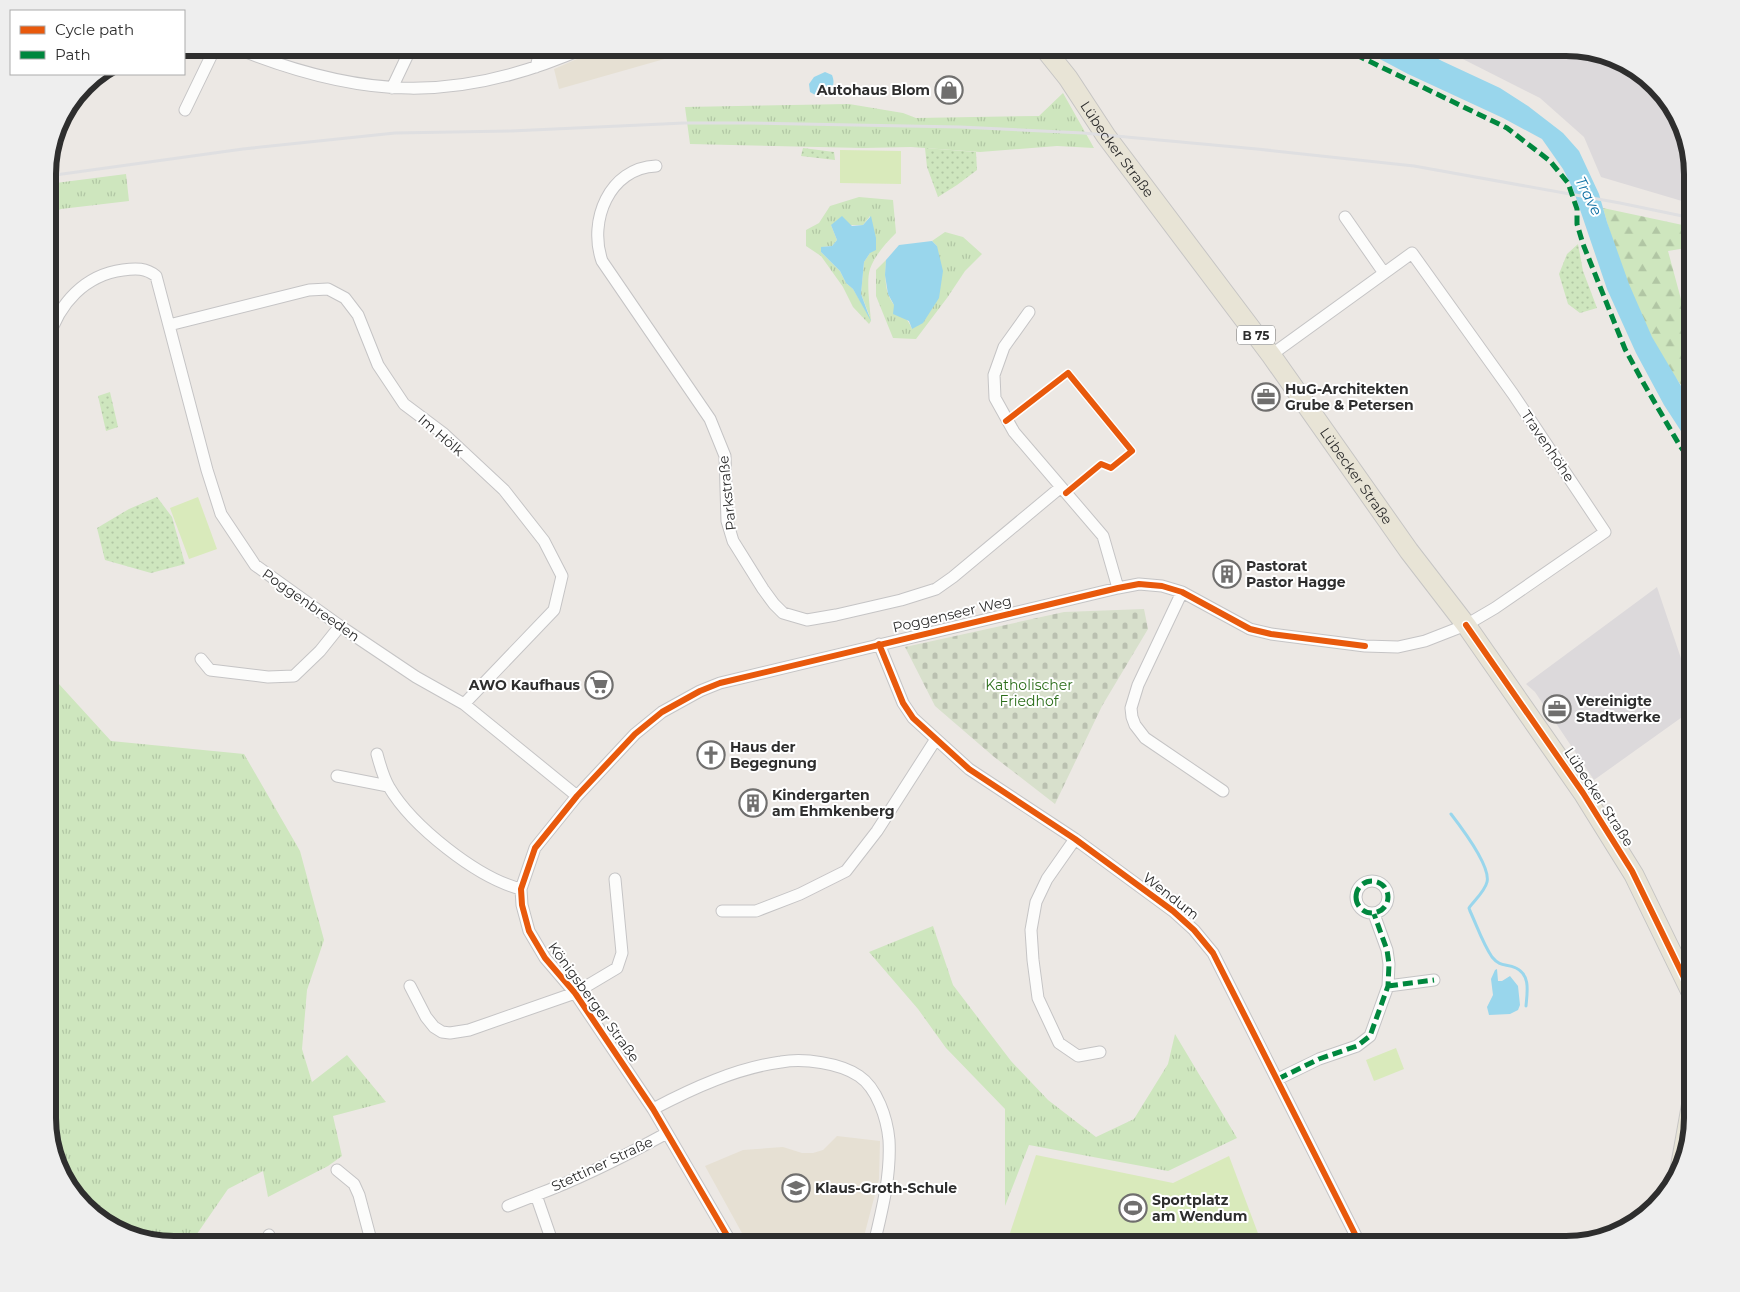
<svg xmlns="http://www.w3.org/2000/svg" width="1740" height="1292" font-family="Montserrat,sans-serif">
  <defs>
    <pattern id="grass-tufts" width="24" height="20" patternUnits="userSpaceOnUse" patternTransform="scale(1.25)"><rect width="24" height="20" fill="#cee6be"/><path d="M3 7l-1-3M5 7V3M7 7l1-3M15 17l-1-3M17 17v-4M19 17l1-3" fill="none" stroke="#b1c6a4"/></pattern>
    <pattern id="forest-firs" width="22" height="20" patternUnits="userSpaceOnUse" patternTransform="scale(1.25)"><rect width="22" height="20" fill="#cee6be"/><path d="M5 1l3.5 6h-7zM16 11l3.5 6h-7z" fill="#b1c6a4"/></pattern>
    <pattern id="cemetery-stones" width="16" height="16" patternUnits="userSpaceOnUse" patternTransform="scale(1.25)"><rect width="16" height="16" fill="#d8e0cc"/><path d="M2 7V4a2 2 0 0 1 4 0v3zM10 15v-3a2 2 0 0 1 4 0v3z" fill="#bac0b0"/></pattern>
    <pattern id="park-dots" width="8" height="8" patternUnits="userSpaceOnUse" patternTransform="scale(1.25)"><rect width="8" height="8" fill="#cee6be"/><path d="M2 2h.1M6 6h.1" fill="none" stroke="#b1c6a4" stroke-width="1.8" stroke-linecap="round"/></pattern>
  </defs>
  <rect width="100%" height="100%" fill="#ece8e4"/>
  <!-- industrial -->
  <path fill="#dcd9db" d="M1441,48h125l41,6 27,15 21,19 25,30 12,56v30l-91,-27 -17,-40 -44,-39z
    M1657,587l35,104v19l-98,70 -59,-88 -9,-8z"/>
  <!-- education -->
  <path fill="#e6e0d3" d="M602,48h101l-144,41 -5,-20z
    M837,1136l43,5 -1,38 -17,65h-114l-43,-78 38,-16 40,-3 19,6h11l10,-3z"/>
  <!-- grass -->
  <path fill="url(#grass-tufts)" fill-rule="evenodd" d="M1063,93l31,55 -37,-2 -77,6 -69,-5 -48,1 -173,-4 -5,-37 164,-3 54,9 13,5 123,-2z
    M126,174l3,27 -68,8 -13,6v-31z
    M859,197l34,3 3,33c-10,10 -21,22 -26,36 -4,12 0,38 1,52l-2,3 -16,-17 -10,-20 -22,-31 -15,-10v-16l13,-7 11,-17zM870,216v37l-6,9 -3,32 9,23 -17,-28 -7,-6 -6,-12 -19,-19 1,-5 10,-1 5,-6 -6,-15h32z
    M945,232l18,5 19,17 -17,17 -18,27 -31,41 -23,-1 -17,-42v-26l10,-10c-1,17 -2,33 9,46 7,8 13,13 17,23l25,-83 -5,-5z
    M48,672l63,69 133,13 56,97 24,89 -17,50 -5,59 10,33 35,-27 39,47 -53,14 9,40 -14,10 -60,31 -5,-26 -35,18 -38,55h-16l-41,-6 -36,-20 -36,-44 -13,-48z
    M933,926l20,59 58,76 37,39 48,37 38,-18 34,-55 7,-30 62,104 -69,33 -139,-26 -24,61v-97l-59,-61 -28,-39 -49,-57z"/>
  <!-- forest -->
  <path fill="url(#forest-firs)" d="M1603,208l89,19v20l-24,4 24,89v58c-41,-44 -73,-131 -89,-190z"/>
  <!-- cemetery -->
  <path fill="url(#cemetery-stones)" d="M1144,609l4,20 -46,77 -47,98 -62,-48 -58,-50 -30,-59 159,-35z"/>
  <!-- park -->
  <path fill="url(#park-dots)" d="M803,148l31,4 1,8 -34,-4z
    M925,148l51,4 1,18 -20,15 -19,12 -11,-30z
    M1578,244l5,27 14,37 -17,5 -12,-9 -9,-30 8,-20z
    M110,392l8,35 -12,4 -8,-35z
    M157,497l15,20 13,47 -34,9 -46,-13 -8,-32 32,-19z"/>
  <!-- pitch -->
  <path fill="#d9eabb" d="M840,150l61,1v33l-61,-1z
    M198,497l19,52 -28,10 -19,-51z
    M1396,1048l8,21 -30,12 -8,-21z
    M1036,1155l137,28 56,-27 33,88h-253l1,-11z"/>
  <!-- water -->
  <path fill="#99d6ec" d="M1359,48h59l24,13 58,27 28,18 35,27 16,18 20,43 8,28 22,62 23,53 29,49 11,12v50l-28,-43 -28,-52 -29,-64 -34,-100 -10,-20 -21,-30 -39,-21 -95,-44z
    M825,72l7,3c5,13 -3,19 -15,21l-7,-4 -1,-8 5,-7z
    M842,216l10,10 11,-1 8,-9 5,22v12l-6,3 -6,9 -3,32 10,27 -18,-32 -7,-6 -6,-12 -19,-19v-5l11,-1 5,-6 -6,-15z
    M932,241l5,5 6,25 -4,27 -16,25 -11,6 -3,-8 -16,-7 1,-9 -6,-11 -3,-19 1,-15 13,-15z
    M1497,969l1,12h4l8,-5 8,10 2,19 -2,5 -8,4 -21,1 -2,-8 6,-12 -2,-16 4,-9z"/>
  <g fill="none" stroke-linecap="round" stroke-linejoin="round">
    <!-- stream -->
    <path stroke="#99d6ec" stroke-width="3" d="M1451,814c10,13 40,52 36,68 -2,9 -13,19 -18,26l1,3c7,15 13,33 22,46 9,11 14,6 24,11 15,7 11,25 10,38"/>
    <!-- street casing -->
    <g stroke="#c5c4c5" stroke-width="13">
      <path id="street" d="M236,48c126,51 222,56 348,0
        M536,67l5,-19
        M392,88l19,-40
        M185,110l30,-62
        M656,166c-47,2 -68,55 -54,95l108,158 15,37 2,65 6,20 30,48 11,15 9,9 24,7 29,-5 65,-15 35,-11 17,-12 108,-90
        M1345,217l39,56
        M1029,312l-25,35 -10,28 1,23 19,34 89,104 15,52
        M169,325l140,-35 19,-1 17,9 13,17 20,50 26,39 40,30 60,56 40,51 18,35 -8,34 -90,94
        M48,340c11,-37 37,-65 75,-70 13,-2 23,-2 33,6l51,194 14,44 34,51 85,61 76,51 48,27 113,92
        M48,462v1
        M1182,592l-44,93 -7,23 1,9 3,8 10,13 78,53
        M879,644l24,59 10,15 56,51 106,70 98,72 21,19 19,23 147,291
        M201,659l9,11 58,7 26,-1 26,-25 20,-25
        M377,754c3,11 6,23 12,33 23,39 88,91 132,102
        M337,776l51,10
        M1075,839l-28,40 -11,23 -5,28 2,30 5,38 21,45 19,13 22,-4
        M1356 897a16 16 0 1 1 32 0a16 16 0 1 1-32 0Z
        M722,911h34l44,-17 46,-23 31,-40 59,-92
        M410,986l16,31 8,10 8,5 8,1 19,-3 106,-37 42,-25 5,-15 -7,-74
        M1388,986l46,-6
        M1278,1079l41,-20 38,-13 13,-10 18,-50 1,-22 -2,-14 -13,-36
        M653,1109c40,-21 84,-41 128,-47 23,-4 59,1 78,14 18,12 28,42 30,64 2,36 -7,70 -15,104
        M337,1170l17,14 5,11 13,49
        M508,1206l28,-11
        M269,1235l1,9
        M553,1244l-17,-49c46,-17 89,-39 131,-62
        M732,1244l-79,-135 -78,-116 -30,-35 -16,-27 -7,-26 -1,-16 14,-41 42,-52 58,-62 27,-22 38,-21 20,-8 398,-95 21,-4 23,2 20,6 68,37 21,5 94,12 33,1 27,-6 41,-16 29,-17 110,-76 -92,-138 -101,-141 -141,102"/>
    </g>
    <!-- primary casing -->
    <g stroke="#c6c5c4" stroke-width="21">
      <g id="primary">
        <path id="s1" d="M1044,48l24,30 38,58 165,219 138,196 57,74 117,168 51,82 58,119"/>
        <path d="M1680,1169l12,-67"/>
      </g>
    </g>
    <!-- street -->
    <use href="#street" stroke="#fcfcfb" stroke-width="11"/>
    <!-- primary -->
    <use href="#primary" stroke="#e8e4d6" stroke-width="19"/>
    <!-- rail -->
    <path stroke="#dfdfe1" stroke-width="3" d="M48,176l195,-27 152,-16 116,-2 173,-8h63l213,4 123,6 174,16 157,17 206,37 72,15"/>
    <!-- quiet -->
    <path stroke="#00873e" stroke-width="5" stroke-dasharray="10 5" stroke-linecap="butt" d="M1342,48l165,80 43,33 18,22 9,26v15l6,20 42,105 19,35 36,62 12,16
      M1356 897a16 16 0 1 1 32 0a16 16 0 1 1-32 0Z
      M1388,986l46,-6
      M1278,1079l41,-20 38,-13 13,-10 18,-50 1,-22 -2,-14 -13,-36"/>
    <!-- cycleway casing -->
    <g stroke="#fff" stroke-width="9">
      <path id="cycleway" d="M1006,421l62,-48 64,78 -21,17 -10,-4 -35,29
        M1466,625l117,168 49,78 60,123
        M879,644l24,59 10,15 56,51 106,70 98,72 21,19 19,23 147,291
        M1680,1169l12,-67
        M732,1244l-79,-135 -78,-116 -30,-35 -16,-27 -7,-26 -1,-16 14,-41 42,-52 58,-62 27,-22 38,-21 20,-8 398,-95 21,-4 23,2 20,6 68,37 21,5 94,12"/>
    </g>
    <!-- cycleway -->
    <use href="#cycleway" stroke="#e8590c" stroke-width="6"/>
  </g>
  <!-- icons -->
  <defs>
    <g id="shop-ring" transform="scale(1.4375)"><circle r="9.5" fill="#fff" stroke="#706f6e" stroke-width="1.5"/><path d="M-5-2.5h2.3a2.7 3.5 0 0 1 5.4 0H5L5.5 6h-11ZM-1.5-2.5h3a1.5 2.3 0 0 0-3 0Z" fill="#706f6e"/></g>
    <g id="office-ring" transform="scale(1.4375)"><circle r="9.5" fill="#fff" stroke="#706f6e" stroke-width="1.5"/><path d="M-6-3h4V-5.5h4V-3h4V5H-6ZM-1-4.5V-3h2v-1.5ZM-6 0V1H6V0Z" fill="#706f6e"/></g>
    <g id="building-ring" transform="scale(1.4375)"><circle r="9.5" fill="#fff" stroke="#706f6e" stroke-width="1.5"/><path d="M-4-6H4V6H1V3H-1V6H-4ZM-2.5-4.3h1.7v1.8h-1.7ZM.8-4.3h1.7v1.8H.8ZM-2.5-1h1.7V.8h-1.7ZM.8-1h1.7V.8H.8Z" fill="#706f6e"/></g>
    <g id="supermarket-ring" transform="scale(1.4375)"><circle r="9.5" fill="#fff" stroke="#706f6e" stroke-width="1.5"/><path d="M-6-5.5h2.5l.6 2H6L4.5 2H-2.5L-4.4-4H-6ZM-1.5 3.2a1.3 1.3 0 1 0 .1 0ZM3 3.2a1.3 1.3 0 1 0 .1 0Z" fill="#706f6e"/></g>
    <g id="church-ring" transform="scale(1.4375)"><circle r="9.5" fill="#fff" stroke="#706f6e" stroke-width="1.5"/><path d="M-1.2-6h2.4v3.5h3.3v2.4h-3.3V6h-2.4V-.1h-3.3v-2.4h3.3Z" fill="#706f6e"/></g>
    <g id="school-ring" transform="scale(1.4375)"><circle r="9.5" fill="#fff" stroke="#706f6e" stroke-width="1.5"/><path d="M0-5L7-2L0 1L-7-2ZM-4 1L0 2.5L4 1V4Q0 6-4 4Z" fill="#706f6e"/></g>
    <g id="stadium-ring" transform="scale(1.4375)"><circle r="9.5" fill="#fff" stroke="#706f6e" stroke-width="1.5"/><path d="M0-5a6.5 5 0 1 0 0 10a6.5 5 0 1 0 0-10ZM-3.5-1.8h7v3.6h-7Z" fill="#706f6e"/></g>
  </defs>
  <g fill-rule="evenodd">
    <use href="#shop-ring" x="949" y="90"/>
    <use href="#office-ring" x="1266" y="397"/>
    <use href="#building-ring" x="1227" y="574"/>
    <use href="#supermarket-ring" x="599" y="685"/>
    <use href="#office-ring" x="1557" y="709"/>
    <use href="#church-ring" x="711" y="755"/>
    <use href="#building-ring" x="753" y="803"/>
    <use href="#school-ring" x="796" y="1188"/>
    <use href="#stadium-ring" x="1133" y="1208"/>
  </g>
  <g text-anchor="middle" dominant-baseline="central" stroke-width="4" stroke-linejoin="round" paint-order="stroke">
    <!-- shield labels -->
    <rect fill="#fff" stroke="#6d6d6d" stroke-width="1" x="1237" y="325.5" width="38" height="19" rx="4"/>
    <g font-size="12" font-weight="bold" fill="#2e2e2e">
      <text x="1256" y="335">B 75</text>
    </g>
    <!-- poi labels -->
    <g font-size="14" font-weight="bold" fill="#2e2e2e" stroke="#fff" text-anchor="start">
      <text x="930" y="90" text-anchor="end">Autohaus Blom</text>
      <text x="1285" y="389">HuG-Architekten<tspan x="1285" dy="16">Grube &amp; Petersen</tspan></text>
      <text x="1246" y="566">Pastorat<tspan x="1246" dy="16">Pastor Hagge</tspan></text>
      <text x="580" y="685" text-anchor="end">AWO Kaufhaus</text>
      <text x="1576" y="701">Vereinigte<tspan x="1576" dy="16">Stadtwerke</tspan></text>
      <text x="730" y="747">Haus der<tspan x="730" dy="16">Begegnung</tspan></text>
      <text x="772" y="795">Kindergarten<tspan x="772" dy="16">am Ehmkenberg</tspan></text>
      <text x="815" y="1188">Klaus-Groth-Schule</text>
      <text x="1152" y="1200">Sportplatz<tspan x="1152" dy="16">am Wendum</tspan></text>
    </g>
    <!-- street labels -->
    <g font-size="14" fill="#2e2e2e" stroke="#fff">
      <text stroke="none"><textPath href="#s1" startOffset="125">Lübecker Straße</textPath></text>
      <text transform="translate(441 435) rotate(41)">Im Hölk</text>
      <text transform="translate(1548 446) rotate(56)">Travenhöhe</text>
      <text stroke="none"><textPath href="#s1" startOffset="530">Lübecker Straße</textPath></text>
      <text transform="translate(727 493) rotate(-96)">Parkstraße</text>
      <text transform="translate(311 605) rotate(35)">Poggenbreeden</text>
      <text transform="translate(952 614) rotate(-13)">Poggenseer Weg</text>
      <text transform="translate(1599 797) rotate(57)">Lübecker Straße</text>
      <text transform="translate(1171 896) rotate(38)">Wendum</text>
      <text transform="translate(594 1002) rotate(54)">Königsberger Straße</text>
      <text transform="translate(602 1164) rotate(-25)">Stettiner Straße</text>
    </g>
    <!-- park labels -->
    <g font-size="14" fill="#2c6e1b" stroke="#fff">
      <text x="1029" y="685">Katholischer<tspan x="1029" dy="16">Friedhof</tspan></text>
    </g>
    <!-- water labels -->
    <g font-size="15" font-style="italic" fill="#0d6fa3" stroke="#fff">
      <text transform="translate(1589 196) rotate(63)">Trave</text>
    </g>
  </g>
  <!-- crop -->
  <path d="M0 0H1740V1292H0ZM174 56H1566A118 118 0 0 1 1684 174V1118A118 118 0 0 1 1566 1236H174A118 118 0 0 1 56 1118V174A118 118 0 0 1 174 56Z" fill="#eee" fill-rule="evenodd"/>
  <path fill="none" stroke="#2e2e2e" stroke-width="6" d="M174 56H1566A118 118 0 0 1 1684 174V1118A118 118 0 0 1 1566 1236H174A118 118 0 0 1 56 1118V174A118 118 0 0 1 174 56Z"/>
  <!-- legend -->
  <rect x="10" y="10" width="175" height="65" fill="#ffffff" stroke="#ababab"/>
  <rect x="20" y="26" width="25" height="8" fill="#e8590c" stroke="#ababab"/>
  <text x="55" y="35" font-size="15" fill="#2e2e2e">Cycle path</text>
  <rect x="20" y="51" width="25" height="8" fill="#00873e" stroke="#ababab"/>
  <text x="55" y="60" font-size="15" fill="#2e2e2e">Path</text>
</svg>
